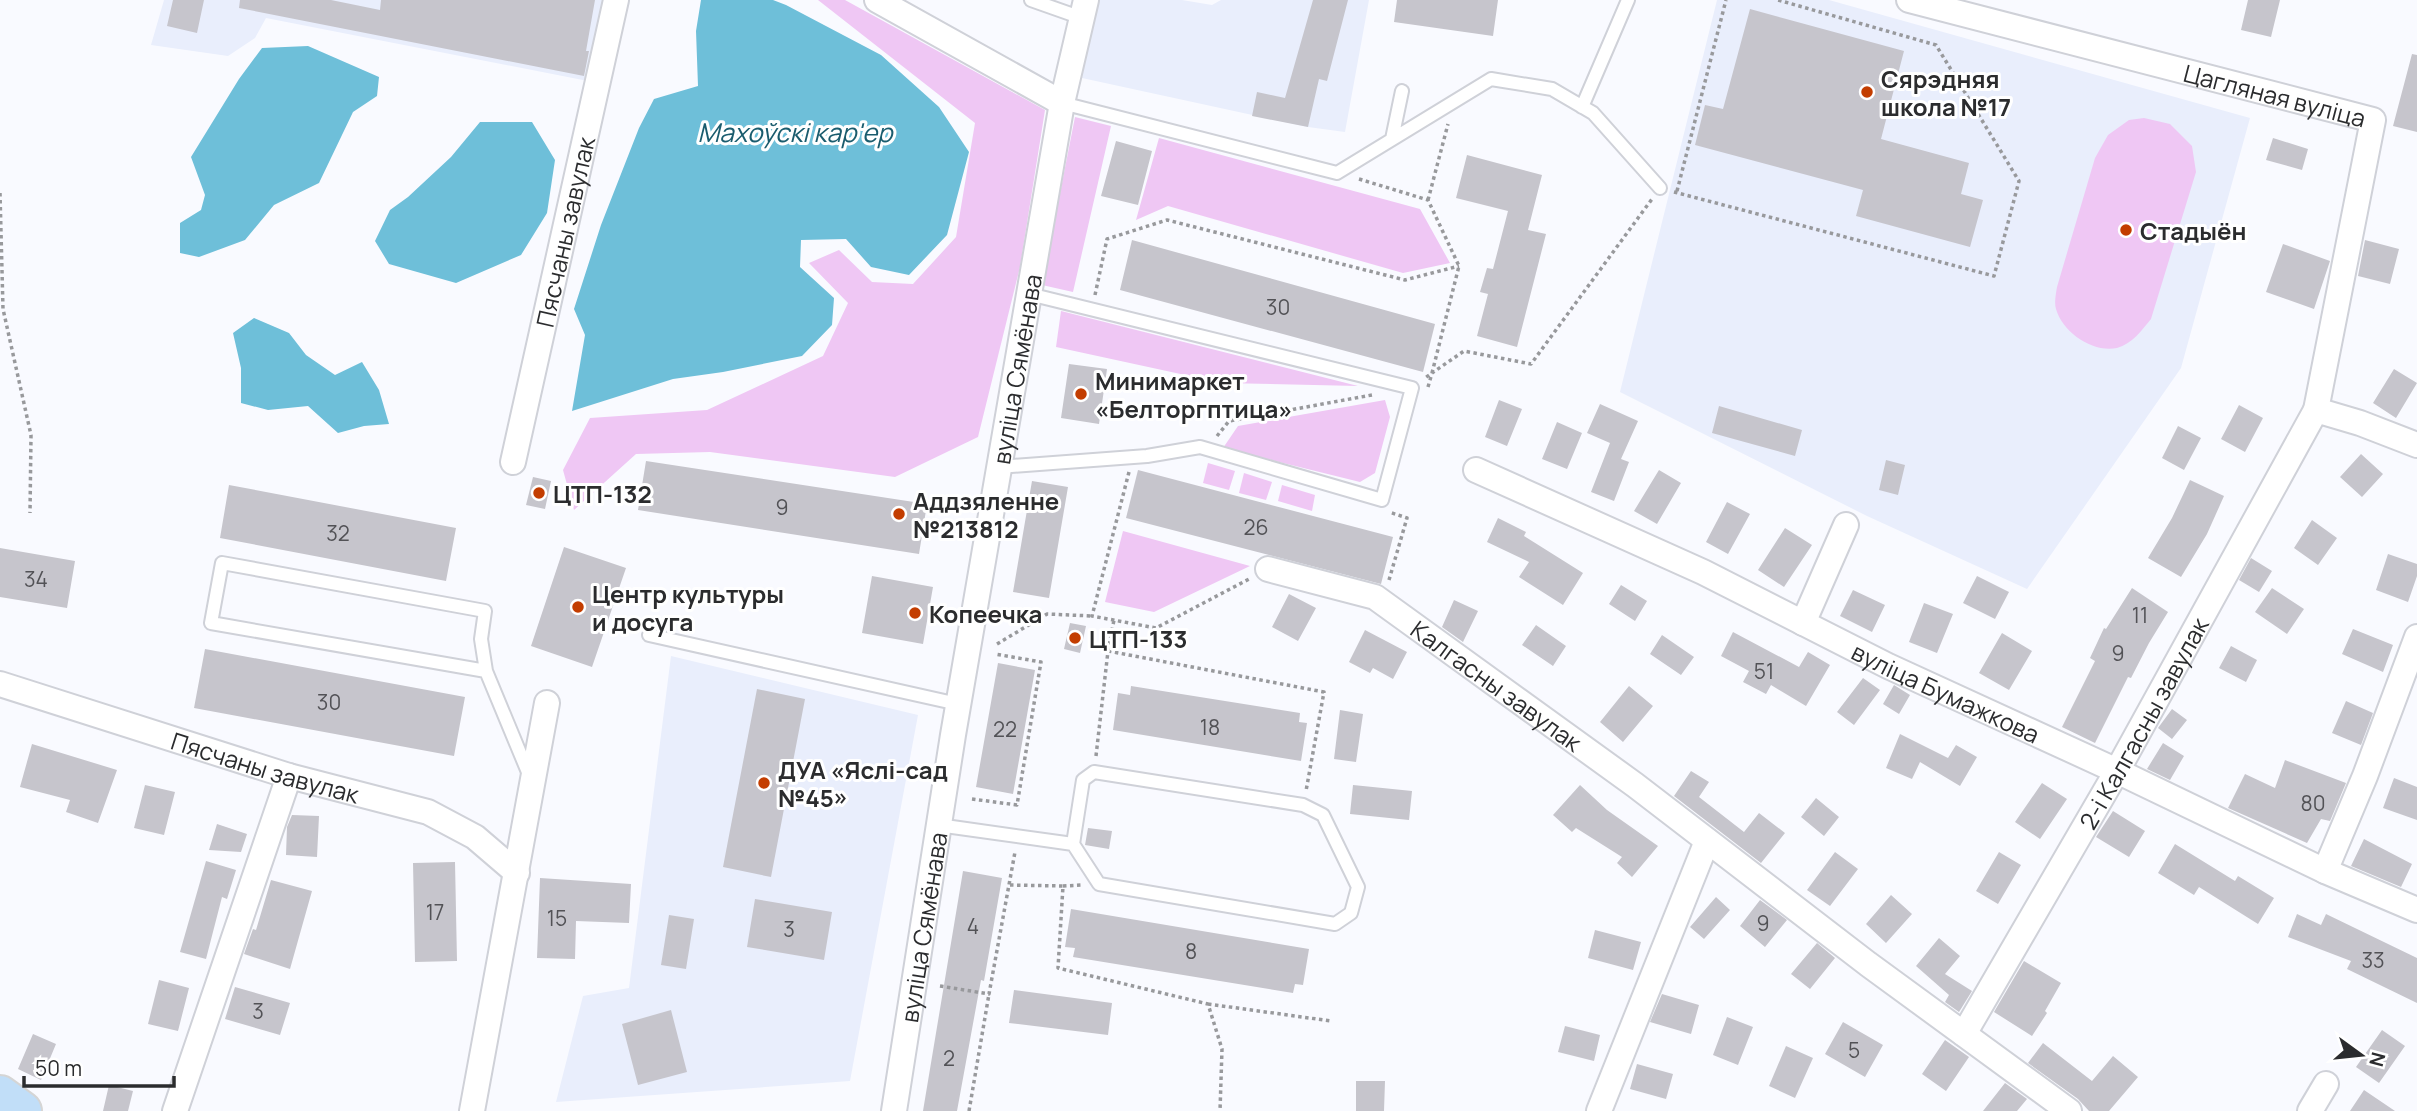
<svg xmlns="http://www.w3.org/2000/svg" width="2417" height="1111" font-family="Manrope,sans-serif">
  <rect width="100%" height="100%" fill="#f9faff"/>
  <!-- built -->
  <path fill="#e9eefc" d="M164,0h449l-20,82 -327,-64 -11,20 -27,18 -77,-11z
    M1097,0h85l30,5 9,-5h148l-24,132 -37,-5 -226,-49z
    M1717,0h112l421,118 -69,250 -154,221 -160,-73 -247,-124z
    M671,656l247,59 -68,366 -294,21 27,-106 46,-8z"/>
  <!-- green -->
  <path fill="#efc7f4" d="M818,0h27l200,110 -25,157 -42,170 -83,40 -185,-25 -74,2 -62,56 -11,-40 27,-52 117,-8 116,-54 25,-53 -39,-40 30,-13 33,32 41,2 43,-47 19,-114z
    M1075,117l36,9 -38,166 -31,-7z
    M2144,118l26,6 22,22 4,26 -45,147c-9,11 -19,25 -34,29 -24,5 -54,-15 -61,-39 -2,-6 0,-16 1,-22l38,-129 13,-23 21,-15z
    M1159,138l261,71 30,54 -47,10 -235,-67 -32,14z
    M1061,311l297,75 -136,-3 -166,-36z
    M1385,400l5,17 -15,56 -15,9 -137,-34 15,-22z
    M1208,463l27,8 -6,19 -26,-7z
    M1244,473l28,9 -6,18 -27,-7z
    M1282,485l33,10 -3,16 -34,-10z
    M1123,531l127,35 -96,46 -49,-10z"/>
  <!-- water -->
  <path fill="#6ebfd9" d="M701,0h72l13,5 95,50 58,52 30,45 -22,83 -38,40 -38,-8 -25,-28 -45,1 -1,27 34,31 -2,27 -30,31 -79,16 -50,7 -101,32 13,-76 -11,-26 27,-84 38,-97 15,-29 44,-13 -2,-55z
    M308,46l71,31 -2,19 -24,16 -34,71 -45,22 -29,35 -46,17 -19,-4v-30l21,-13 4,-15 -14,-38 48,-78 23,-31z
    M480,122h52l23,38 -8,53 -26,42 -65,28 -67,-19 -14,-23 15,-31 18,-13 43,-40z
    M254,318l35,15 17,22 29,20 27,-13 17,28 10,34 -25,2 -26,7 -30,-27 -40,4 -27,-7v-35l-8,-35z"/>
  <!-- building -->
  <path fill="#c6c5cc" d="M173,0h31l-7,33 -30,-7z
    M240,0h91l49,10 1,-10h214l-9,51h3l-5,25 -345,-68z
    M1313,0h35l-21,81 -8,-2 -11,48 -56,-11 5,-24 28,6z
    M1397,0h101l-5,36 -99,-14z
    M2248,0h32l-9,37 -30,-7z
    M1750,9l154,42 -23,88 88,24 -8,31 22,6 -13,47 -114,-31 7,-26 -168,-45 10,-40 18,4z
    M2412,54l5,1v77l-24,-6z
    M2273,138l35,11 -6,21 -36,-10z
    M1116,141l36,10 -14,54 -37,-9z
    M1467,155l75,20 -14,55 18,4 -29,113 -40,-11 11,-42 -8,-2 7,-24 6,1 15,-58 -52,-13z
    M1132,240l303,84 -12,48 -303,-82z
    M2365,240l34,9 -9,35 -32,-8z
    M2283,244l47,17 -16,48 -48,-17z
    M1069,364l38,5 -8,55 -38,-6z
    M2394,369l23,14 -21,35 -23,-15z
    M1499,400l23,9 -15,37 -22,-9z
    M1600,404l38,17 -17,38 8,3 -15,39 -23,-9 19,-49 -23,-10z
    M2239,405l24,13 -18,34 -24,-13z
    M1719,406l83,24 -7,26 -83,-23z
    M1557,422l25,11 -15,36 -25,-10z
    M2178,426l23,12 -17,32 -22,-12z
    M2361,454l22,20 -21,23 -22,-20z
    M1886,460l19,5 -7,30 -19,-5z
    M646,461l281,43 -8,50 -281,-44z
    M1138,470l255,67 -12,47 -255,-66z
    M1659,470l22,13 -24,41 -23,-13z
    M533,477l18,4 -6,28 -19,-4z
    M2190,480l34,16 -17,38 -26,43 -33,-19 24,-40z
    M1032,481l36,6 -19,111 -36,-6z
    M229,485l227,43 -10,53 -226,-43z
    M1727,502l23,12 -22,40 -22,-12z
    M1498,518l28,14 -2,4 59,37 -20,32 -44,-28 10,-15 -42,-20z
    M2312,520l25,18 -19,27 -24,-17z
    M1785,528l27,17 -28,42 -26,-17z
    M564,547l62,21 -34,99 -61,-21z
    M0,548l75,13 -8,47 -67,-11z
    M2388,554l29,10v12l-9,26 -32,-12z
    M2251,558l21,13 -13,21 -20,-12z
    M872,576l61,11 -10,57 -61,-11z
    M1977,576l32,16 -14,27 -32,-16z
    M1621,585l26,16 -12,20 -26,-17z
    M2132,588l36,24 -19,31 -18,35 -3,-1 -33,66 -33,-16 33,-66 -5,-3 14,-30 2,1z
    M2272,588l32,21 -17,25 -32,-22z
    M1853,590l32,15 -13,27 -32,-16z
    M1289,594l27,14 -18,33 -26,-14z
    M1454,600l24,11 -15,31 -21,-15z
    M1924,603l29,11 -16,39 -28,-11z
    M1070,623l16,3 -6,27 -16,-4z
    M1536,625l30,21 -13,20 -31,-21z
    M2353,629l40,16 -10,27 -41,-18z
    M1365,630l42,22 -14,27 -20,-11 -3,5 -21,-11z
    M1733,632l66,35 9,-15 22,13 -24,41 -35,-21 -5,9 -23,-12 6,-11 -28,-15z
    M2002,633l30,18 -23,39 -30,-17z
    M1662,635l32,22 -13,18 -31,-21z
    M2231,646l26,14 -11,22 -27,-14z
    M205,649l260,48 -11,59 -260,-48z
    M998,663l37,7 -22,124 -37,-7z
    M1863,678l17,12 -26,35 -17,-13z
    M1894,685l16,10 -11,19 -16,-10z
    M1131,686l169,27 -1,9 8,1 -6,38 -188,-31 5,-37 12,2z
    M1629,686l24,20 -30,36 -23,-20z
    M757,689l48,10 -34,178 -48,-10z
    M2346,701l27,12 -12,32 -29,-12z
    M2172,709l15,11 -15,19 -14,-11z
    M1340,710l23,4 -7,48 -22,-3z
    M1900,734l48,24 8,-13 21,12 -17,29 -40,-24 -8,17 -26,-11z
    M2163,743l21,13 -14,24 -23,-11z
    M32,744l85,26 -19,53 -32,-11 4,-12 -50,-13z
    M2285,760l61,23 -16,38 -9,-2 -14,24 -79,-35 17,-34 30,14z
    M1691,771l18,11 -10,15 45,35 15,-19 26,20 -24,30 -87,-67z
    M2394,778l23,9v33l-34,-12z
    M2042,783l25,16 -27,40 -25,-17z
    M145,785l30,7 -11,43 -30,-7z
    M1353,785l59,6 -3,29 -59,-6z
    M1580,785l27,25 51,36 -26,31 -15,-14 5,-6 -46,-29 -4,4 -19,-17z
    M1816,798l23,19 -15,19 -23,-19z
    M2113,811l32,20 -16,26 -33,-20z
    M292,815l27,1 -2,41 -31,-2 1,-28z
    M217,824l30,10 -6,18 -32,-2z
    M1088,828l24,3 -3,18 -24,-4z
    M2364,839l48,25 -11,23 -50,-21z
    M2175,844l60,37 3,-5 36,22 -16,26 -59,-37 -5,8 -36,-22z
    M1835,852l23,17 -28,37 -23,-16z
    M1999,852l22,13 -23,39 -22,-13z
    M206,861l30,9 -9,29 -5,-2 -16,62 -26,-7z
    M455,862l2,99 -42,1 -2,-99z
    M963,871l39,7 -18,103 -3,-1 -24,131h-34z
    M540,878l91,6 -2,39 -53,-2 -1,38 -38,-1z
    M271,880l41,11 -22,78 -46,-15 9,-25 3,1z
    M1891,895l21,19 -26,29 -20,-19z
    M1716,897l14,13 -26,29 -14,-12z
    M755,899l77,13 -8,48 -77,-13z
    M1760,900l27,20 -22,27 -25,-21z
    M1071,909l238,40 -6,36 -8,-1 -2,9 -220,-36 2,-9 -10,-1z
    M2297,914l24,11 5,-11 91,44v45l-70,-34 4,-8 -63,-24z
    M669,915l25,4 -8,50 -25,-4z
    M1595,930l46,12 -8,28 -45,-12z
    M1939,938l21,18 -15,18 27,17 -13,21 -14,-10 4,-7 -33,-29z
    M1817,943l18,15 -25,31 -19,-15z
    M2024,961l37,22 -16,28 2,2 -15,23 -38,-24z
    M159,980l30,8 -11,43 -30,-7z
    M235,987l55,16 -10,32 -55,-16z
    M1014,990l98,13 -4,32 -99,-12z
    M1662,994l37,11 -8,29 -41,-12z
    M671,1010l16,62 -49,13 -16,-61z
    M1727,1017l26,10 -15,38 -25,-10z
    M1843,1022l40,23 -18,32 -40,-23z
    M1565,1026l35,9 -6,26 -36,-9z
    M2382,1030l23,16 -26,37 -23,-16z
    M33,1034l23,10 -15,36 -23,-11z
    M1945,1040l24,17 -23,34 -24,-17z
    M2043,1043l49,38 21,-25 25,21 -29,34h-20l-11,-12 -50,-36z
    M1786,1046l27,12 -18,40 -26,-12z
    M1637,1064l36,10 -7,25 -36,-10z
    M1356,1081h29l-1,30h-28z
    M2005,1083l22,16 -10,12h-34z
    M109,1085l24,6 -5,20h-25z
    M2364,1090l31,21h-45z"/>
  <g fill="none" stroke-linecap="round" stroke-linejoin="round">
    <!-- lane casing -->
    <g stroke="#cfd1d8" stroke-width="16">
      <path id="lane" d="M1031,0l51,18
        M1062,103l275,70 154,-94 61,10 41,24 67,75
        M1582,107l46,-107
        M1392,139l10,-48
        M999,467l148,-11 53,-9 182,53 30,-112 -383,-94
        M649,635l309,69
        M486,671l-5,-32 4,-28 -263,-48 -11,60 275,48 44,106
        M938,825l135,19 10,-64 11,-8 209,33 20,10 35,72 -7,26 -16,11 -236,-40 -26,-40"/>
    </g>
    <!-- street casing -->
    <g stroke="#cfd1d8" stroke-width="28">
      <g id="street">
        <path d="M877,0l185,103"/>
        <path id="s1" d="M1909,0l464,120 -57,290 44,13 57,22"/>
        <path id="s2" d="M513,462l103,-462"/>
        <path id="s3" d="M1476,470l227,102 185,94 229,105 208,100 92,39"/>
        <path id="s4" d="M1268,569l107,28 260,188 233,179 201,147"/>
        <path d="M1803,623l43,-98"/>
        <path id="s5" d="M0,684l289,92 139,36 47,25 42,36"/>
        <path d="M2325,871l40,-95 52,-139"/>
        <path id="s6" d="M1964,1034l153,-263 199,-361"/>
        <path d="M175,1111l114,-335"/>
        <path d="M472,1111l75,-408"/>
        <path id="s7" d="M894,1111l59,-376 109,-632 24,-103"/>
        <path d="M1599,1111l108,-270"/>
        <path d="M2310,1111l16,-27"/>
      </g>
    </g>
    <!-- primary casing -->
    <g stroke="#d5d5d5" stroke-width="42">
      <path id="primary" d="M0,1095l22,16"/>
    </g>
    <!-- path -->
    <path stroke="#98999c" stroke-width="3.5" stroke-dasharray="3.5 3.5" stroke-linecap="butt" d="M1359,179l69,21 31,66 -27,107 -7,5
      M1677,191l49,-191
      M1674,192l320,84 25,-95 -83,-136 -158,-45
      M0,193l3,116 28,126 -1,78
      M1428,200l20,-76
      M1095,295l12,-56 60,-19 238,60 54,-14
      M1428,387l4,-14 32,-22 67,13 121,-165
      M1217,436l12,-15 143,-26
      M1129,472l-37,144 64,12 95,-50
      M1389,580l18,-62 -18,-6
      M997,644l50,-30 45,2
      M1108,651l216,41 -18,99
      M1096,756l12,-105 6,-31
      M972,799l45,6 24,-143 -46,-8
      M1010,885l53,1 -5,82 150,36 14,45 -2,62
      M1063,886l19,-1
      M940,986l49,8 26,-142
      M1208,1004l123,17
      M969,1111l20,-117"/>
    <!-- lane -->
    <use href="#lane" stroke="#fff" stroke-width="12"/>
    <!-- street -->
    <use href="#street" stroke="#fff" stroke-width="24"/>
    <!-- primary -->
    <use href="#primary" stroke="#c1def8" stroke-width="38"/>
  </g>
  <!-- markers -->
  <g fill="#c33d00" stroke="#fff" stroke-width="2.5">
    <circle cx="1867" cy="92" r="7"/>
    <circle cx="2126" cy="230" r="7"/>
    <circle cx="1081" cy="394" r="7"/>
    <circle cx="539" cy="493" r="7"/>
    <circle cx="899" cy="514" r="7"/>
    <circle cx="578" cy="607" r="7"/>
    <circle cx="915" cy="613" r="7"/>
    <circle cx="1075" cy="638" r="7"/>
    <circle cx="764" cy="783" r="7"/>
  </g>
  <g text-anchor="middle" dominant-baseline="central" stroke-width="6" stroke-linejoin="round" paint-order="stroke">
    <!-- number labels -->
    <g font-size="21" fill="#525256">
      <text x="1278" y="307">30</text>
      <text x="782" y="507">9</text>
      <text x="1256" y="527">26</text>
      <text x="338" y="533">32</text>
      <text x="36" y="579">34</text>
      <text x="2140" y="615">11</text>
      <text x="2118" y="653">9</text>
      <text x="1764" y="671">51</text>
      <text x="329" y="702">30</text>
      <text x="1210" y="727">18</text>
      <text x="1005" y="729">22</text>
      <text x="2313" y="803">80</text>
      <text x="435" y="912">17</text>
      <text x="557" y="918">15</text>
      <text x="1763" y="923">9</text>
      <text x="973" y="926">4</text>
      <text x="789" y="929">3</text>
      <text x="1191" y="951">8</text>
      <text x="2373" y="960">33</text>
      <text x="258" y="1011">3</text>
      <text x="1854" y="1050">5</text>
      <text x="949" y="1058">2</text>
    </g>
    <!-- poi labels -->
    <g font-size="24" font-weight="bold" fill="#2b2c2e" stroke="#fff" text-anchor="start">
      <text x="1881" y="78">Сярэдняя<tspan x="1881" dy="28">школа №17</tspan></text>
      <text x="2140" y="230">Стадыён</text>
      <text x="1095" y="380">Минимаркет<tspan x="1095" dy="28">«Белторгптица»</tspan></text>
      <text x="553" y="493">ЦТП-132</text>
      <text x="913" y="500">Аддзяленне<tspan x="913" dy="28">№213812</tspan></text>
      <text x="592" y="593">Центр культуры<tspan x="592" dy="28">и досуга</tspan></text>
      <text x="929" y="613">Копеечка</text>
      <text x="1089" y="638">ЦТП-133</text>
      <text x="778" y="769">ДУА «Яслі-сад<tspan x="778" dy="28">№45»</tspan></text>
    </g>
    <!-- street labels -->
    <g font-size="24" fill="#2b2c2e" stroke="#fff">
      <text stroke="none"><textPath href="#s1" startOffset="378">Цагляная вуліца</textPath></text>
      <text stroke="none"><textPath href="#s2" startOffset="236">Пясчаны завулак</textPath></text>
      <text stroke="none"><textPath href="#s7" startOffset="752">вуліца Сямёнава</textPath></text>
      <text stroke="none"><textPath href="#s4" startOffset="261">Калгасны завулак</textPath></text>
      <text stroke="none"><textPath href="#s3" startOffset="520">вуліца Бумажкова</textPath></text>
      <text stroke="none"><textPath href="#s6" startOffset="359">2-і Калгасны завулак</textPath></text>
      <text stroke="none"><textPath href="#s5" startOffset="278">Пясчаны завулак</textPath></text>
      <text stroke="none"><textPath href="#s7" startOffset="186">вуліца Сямёнава</textPath></text>
    </g>
    <!-- water labels -->
    <g font-size="26" font-style="italic" fill="#1a5c6e" stroke="#fff">
      <text x="795" y="132">Махоўскі кар'ер</text>
    </g>
  </g>
  <!-- north arrow -->
  <g transform="translate(2361 1055) rotate(105)" stroke="#ffffff" stroke-width="5" paint-order="stroke">
  <path d="M0-5L12 26L0 18L-12 26Z" fill="#2b2c2e"/>
  <text y="-10" font-size="19" font-weight="bold" text-anchor="middle" fill="#2b2c2e">N</text>
  </g>
  <!-- scale -->
  <path d="M24 1076v10h150v-10" fill="none" stroke="#2b2c2e" stroke-width="3.5"/>
  <text x="35" y="1076" font-size="21" fill="#2b2c2e" stroke="#ffffff" stroke-width="5" paint-order="stroke">50 m</text>
</svg>
